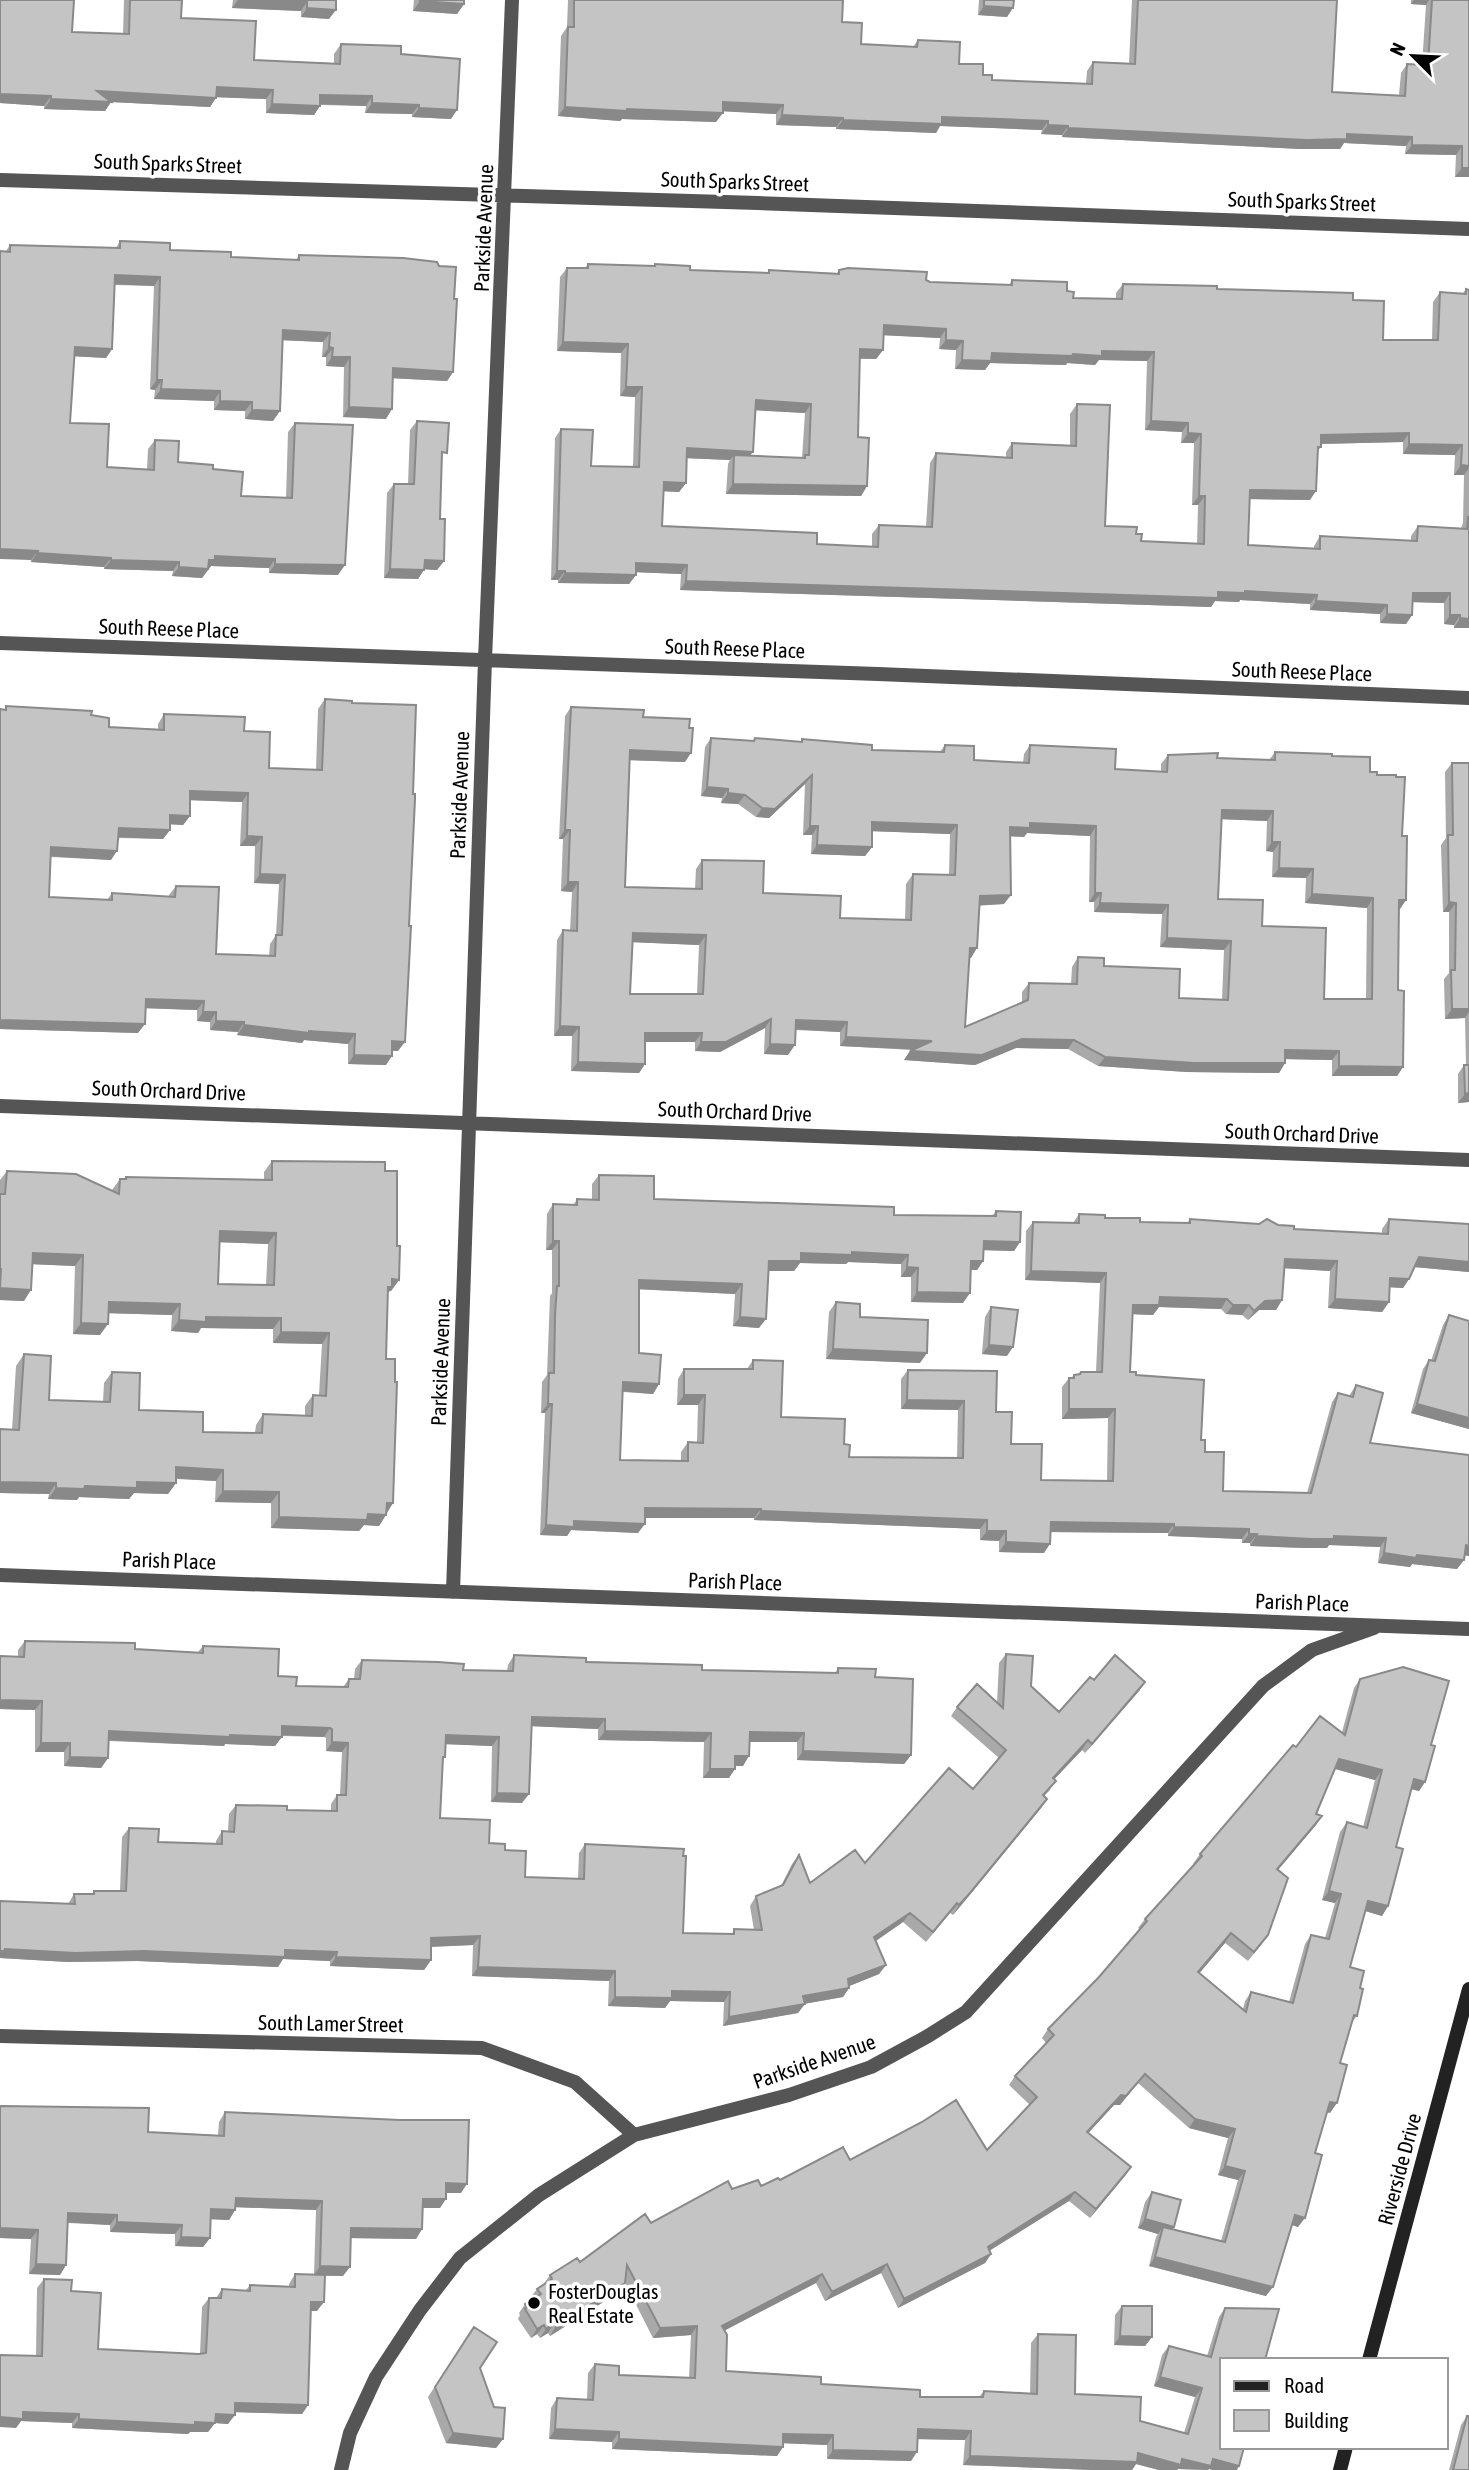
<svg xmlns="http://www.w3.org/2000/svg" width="1469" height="2470" font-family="'Asap Condensed',sans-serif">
  <rect width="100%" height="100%" fill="#fff"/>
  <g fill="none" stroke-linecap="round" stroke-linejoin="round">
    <!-- street -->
    <path stroke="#555" stroke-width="14" d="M0,180l758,23 711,26
      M0,643l878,31 591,24
      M0,1106l1469,54
      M0,1575l1469,54
      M453,1592l32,-932 27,-660
      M0,2036l482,12 93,34 59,53
      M341,2470l9,-37 26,-56 44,-67 40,-52 79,-63 95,-60 155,-40 82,-28 57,-31 38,-24 297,-326 49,-36 62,-22"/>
    <!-- secondary -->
    <path stroke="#222" stroke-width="14" d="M1369,2360l100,-371
      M1340,2470l6,-23"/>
  </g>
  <!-- wall -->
  <path fill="#a9a9a9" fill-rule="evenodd" d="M0,0l72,32 51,2 1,-34h58l-1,18 73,42 80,3v-9l7,-10 60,10 50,65 -39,-2v-3l-47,-1 1,-7 -46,-1 -6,10 -48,-2v-14l-50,-2 -6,10 -99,-5 -6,9 -61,-2v-3l-44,-3z
    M233,0h103l-7,19 -28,-2v-6l-69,-3z
    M414,0h50v4l-7,10 -44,-3z
    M568,0h275l-1,22 19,22 52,3 5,-7 41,24 24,11 9,5 94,4 1,-13 6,-9 36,1 3,-63h205l-5,92 67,3 2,-22 6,-9 15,1 4,-60 -15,-1v-4h58v177h-14l1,-22 -51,-1 1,-8 -62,-3 -4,6h-39l-239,-12v-2l-21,-1 1,-4 -47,-2 -55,-2 -4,7 -100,-4v-2l-60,-2v-11l-53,-3 -7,11 -94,-3 -2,2 -62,-5 3,-80 6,-9z
    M979,0h35l-7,17 -29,-2z
    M120,241l50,9 61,7 65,3 3,-5 154,117 -6,9 -54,-3 -7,41 -43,-2 1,-50 -18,-1v-9h-4l1,-15 -40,-2 -10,81 -28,-2v-8l-31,-1v-9l-60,-2 1,-9 -5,-1 4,-103 -39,-1 -3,64 -6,9 -32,-2 -4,67 37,44 40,2 1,-20 7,-9 23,22 35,7 28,27 45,2 2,-66 7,-9 43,152 -69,-2v-5l-58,-2 -9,12 -30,-2 1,-5 -69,-2v-2l-73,-5 -25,-311 4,-6 106,3z
    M588,264l66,2 1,-2 35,6 77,3 2,-3 68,3 2,-3 87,10 4,2 79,3 3,-5 55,11 6,7 43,1v-6l7,-9 94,5 136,11 30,40h49l1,-38 7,-10 23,1 3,-4 3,1v338h-15v-3l-10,-1v-21l-31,-1 -1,13 -6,9 -26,-1v-9l-70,-4v-6l-70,-4 -1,2 -24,-1 -4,6 -531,-17 1,-16 -45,-2v3l-7,9 -71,-1v-3h-7l4,-142 6,-9 30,37 42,1 2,-70 -15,-1 1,-43 -64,-2 3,-74 7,-9h18zM884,335l56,3 -1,11 17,1 -1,19 30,1 5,-7 76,2 1,-2 28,2 4,-5 48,1 -2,69 37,2 -1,11h13l-2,62h6l-1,39 -56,-3 -5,-7 -31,-8 -28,-122 -7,10v31l-58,-2 -6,9v5l-70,-4 -6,10 -4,64 -47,-2 -7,9v12l-55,-2 -155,-18 1,-35 16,1 7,-9 1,-25 43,2 -2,4 -2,30 135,2 6,-10 -9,-49 2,-78h16l7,-9zM755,410l50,3 -3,45 -52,-3zM1403,442v12l52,1 -1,20h10l-1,48 -2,5 -43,-2 -7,10v5l-91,-5 -6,10v2l-66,-3 2,-46 60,1 7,-48 4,-5v-3z
    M417,421l25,39 -2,59 4,42 -7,9 -13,-1 -6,10 -34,-1 3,-85 7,-9h14l2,-54z
    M325,699l73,352h-6l-6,14 -38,-1v-20l-44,-4 -2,3 -65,-8 1,-3 -28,-2v-8l-13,-1v-11l-52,-2 -7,25 -138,-4v-320l4,1 2,-4 85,9 18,12 49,2v-5l6,-10 80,17 25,37 47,2 2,-61zM190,800l52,2 -2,44h15l-1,37 25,1 -3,51 -6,9 -1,12 -53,-2 -40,-68 -7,9v2l-57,-4 -5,7 -58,-3 2,-40 60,3 7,-22 45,1 7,-9v-6l13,1 7,-9z
    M571,707l72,10 42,45 -55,-2 -5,127 70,2 1,-20 6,-9 61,33 77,25 65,2 1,-36 7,-10 36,1 1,-41 -78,-3v16l-7,9 -54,-2 1,-19h-9l2,-51 -36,34 -13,-1 -18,-13 -17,-1 1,-5 -21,-2 4,-49 6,-9 42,3 2,-3 46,4 1,-3 70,11 68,2 5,-7 29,15 49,3 1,-9 6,-9 85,24 46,3v-8l7,-9 101,5 6,-8 57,4 38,16 7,3 25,61 4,64 -7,9 -1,81 5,77 -6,9h-65v-16l-47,-1v4l-6,10 -92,-1 -89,-6 -30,-17 -52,-1 -41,17 -71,-5 6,-9 2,-1 -72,-4v-14l-45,-2 -7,25 -24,-1 1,-26 -45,24 -25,-1v-9h-50v22l-6,9 -68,-2 1,-35h-18l3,-96 6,-10 7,1 2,-39 -11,-1 2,-52h-4l6,-123zM1222,819l45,2 -1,30 7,1 -1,25 34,1 -1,25 62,5 -1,91h-42l-62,-73 -44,-27zM1027,833l63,3 -1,66h5v10l68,2 -2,33 64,3 -2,50 -43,-2 -75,-32 -26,-9 -6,10 -1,17 -42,-1 -7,9v10l-57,25 4,-69h2l8,-53 25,-1 6,-68 14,1zM633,942l66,3 -2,49h-67z
    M1452,763h17v339l-11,1v-29l6,-9h2l-1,-47 -20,1 -1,-40 5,-6v-61h-6l-2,-67 5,-7 -1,-66z
    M272,1161l113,10 12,75 2,34 -8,11 -3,1 -2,67 7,144 -14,23 -15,-1 -5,6 -88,-3v-25l-56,-1 1,-21 -40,-2v4l-8,11 -34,-1 -5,6 -50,-2 -2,3 -29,-1 1,-5 -49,-1v-64l12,1 4,-64 8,-12 25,46 54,2 1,-19 8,-11 27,38 64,22 52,1 1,-8 7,-11 42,2v-10l8,-11h6l3,-51 -49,-1v-14l-72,-1 -3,5 -27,-2 1,-16 -64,-2 -8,22 -27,-1 2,-68 -42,-2 -9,37 -24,-1v-120l7,-9 105,19 8,-11h5l1,-2 138,2v-7zM219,1242l49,2 -2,41 -48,-1z
    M599,1175l55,24 240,16 98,1 4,-5 24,31 -6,9 -30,-1 -1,11 -6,9h-6l-8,33 -52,-1v-25h-10v-13l-53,-2 -2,2 -46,-1 -6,8h-26l-9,57 -26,-2 2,-32 -96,-5v64l20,31 -6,10 -30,-2 -3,68 61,1v-9l7,-10h9l1,-37h-21l1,-26 6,-10h63l6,-9 28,57 63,27 5,13 108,1 1,-48 -57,-1v-30l7,-9 88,42 15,32 30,36 66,1 1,-63 -46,1v-32l7,-9h2l3,-3 5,-1 2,-2h15l4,-89 -75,-3 1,-49 7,-9 40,1 6,-9 61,8 47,1 3,-4 88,6 16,4 88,4v-4l7,-10 80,53 -54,-5 -6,12 -6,9 -13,-1 -1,15 -7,10 -54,-4 2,-37 -45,-3 -3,32 -6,10h-17l-11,10 -6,-5 -16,-1 -5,-5 -62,-2 -6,8 -20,-1 -3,58 6,3 65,65 4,12 18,39 84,2 25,-91 6,-9 11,3 7,-11 14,58 94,112v5l-7,9 -45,-5 -2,3 -32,-4 2,-16 -51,-2 -2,3h-22l-55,-2v-3h-8v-4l-74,-3v-3l-117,-1 -7,21 -45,-1v-11l-19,-1v-11l-226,-9v-2h-109l-7,15 -67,-3 -4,6 -27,-1 5,-122h-4l1,-31 5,-7 3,-79 2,-3v-43h-6l1,-36 6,-10h21l3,-5h15v-15z
    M836,1302l24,15 60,46 -94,-4 3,-47z
    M991,1307l16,49 -25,-2 3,-37z
    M1449,1315l20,6v108l-58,-16 12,-44 6,-9 2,1 12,-36z
    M25,1641l110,8 63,3 5,-6 75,30 18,10 47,1 6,-8h5l1,-10 7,-9 101,10 44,1 1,-6 6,-10 188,15 133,3 3,-5 37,9 36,78 -7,9 -107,-4v-18h-47l-7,24h-8l-6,12h-26l1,-36 -106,-2v-11l-66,-3 -10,77 -31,-1 1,-56 -46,-2 -1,13 -3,4 -2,57 49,25 16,7 20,27 53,2 1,-26 6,-9 98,89 49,1 2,-5 20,1 -4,-24 6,-10 25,-10 11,-22 7,-9 11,28 55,-20 108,-74 26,-31 -48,-42 6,-9 40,-4 2,-40 7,-9 25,32 28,26 35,-32 51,2 -6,9 -54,62 -3,-3 -28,29 -4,11 -6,6 3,3 -6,9 -77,94 -11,13 -3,-2 -24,29 -23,-20 -27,19 10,24 -7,9 -30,12v2l-6,9 -39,7 -6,9 -75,13 1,-24 -54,-1 -5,7 -57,-2 1,-25 -137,-5 1,-31 -42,2v13l-7,10 -94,-4v-5l-47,-2 -5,8 -141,-6 -69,1 -68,-4v-57l68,3 6,-10h18l2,-3h26l2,-54 7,-9 29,14 58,2v-3l6,-10h6l1,-17 7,-9 51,5 44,1v-7l6,-9h3l2,-43 -16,-1v-13l-2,-1 -42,-1 -7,10 -50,-2 -1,2 -115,-5 -1,17 -7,10 -37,-2v-14h-29v-42l-35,-1v-53l18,1v-7z
    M1360,1679l71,66 -6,37 -6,9 -8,-2 -15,58 -8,59 -6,10 -17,-5 -15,56 10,21 -3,28 -5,6 -12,41 -10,50 -3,-1 -12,41 -17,74 -6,-2 -26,71 -117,-30 7,-29 2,-3 -20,-6 7,-26 7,-10 22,35 -2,3 49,11 17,-61 -20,-5 10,-37 -39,-10 -51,-45 -18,22h-6l-26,28 43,34 -41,51 -21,-17 -79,49 1,4 -6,9 -87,45 -17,-35 -56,28 -9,-18 -91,47 1,41 194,26h59l5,-6 46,3 1,-51 7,-9 37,60 65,27 44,12 11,-36 -41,-11 8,-31 7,-9 38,10 12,-39 6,-9 -3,52 15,110h-24l-4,-1 -1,1 -30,-1 -1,1h-18l-23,-6 -4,6h-39l-130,-5 2,-25 -47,-1 -7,22 -84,-2v-14l-44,-2v4l-6,9 -165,-7v-7l-63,-3 2,-31 6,-10 30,2 1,-27 7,-9 24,11 70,3 2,-43 -38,3 -28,-55 -6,9 -69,44 -2,-3 -8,5 -3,-4 -6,4 -13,-19 2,-4 -1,-2 6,-9 7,-4 -2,-2 7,-9 6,-4 7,-10 30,-13 71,-39 81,-34 29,-3 89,-26 137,-10 43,-45 -21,-20 6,-9 31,-33 -4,-5 6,-9 51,-52 41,-48 -2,-1 7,-9 49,-55h-1l7,-10 96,-107 46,-15 12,-44zM1335,1769l40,11 -12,47 -16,-5 -7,10 -18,68 13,3 -10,35 -14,-3 -6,9 -16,58 -38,-10 -6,9 -2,8 -44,-36 26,-30 23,18 13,-16 17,-75 38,-45v-11z
    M0,2106l148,26 70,3 1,-13 6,-10 236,81h-15l-6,15h-17l-1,21 -6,10 -65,-1 -8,38h-18l-8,35h-6l-3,94 -6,9 -67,-2 -7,12 -13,-1 -7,9h-18l-2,2 -116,-6v-5l-51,-2 -5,7 20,-72 1,-68 7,-9 27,12 27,58 102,5 2,-47 7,-9h7l6,-9 24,1 4,-5 39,1v-2l6,-10 19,1 2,-65 -80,-3 -1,3 -6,10 -19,-1v19l-7,9 -28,-1v-12l-65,-2v-7l-42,-2 -2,42 -6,10 -31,-1 2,-35 -31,-1z
    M1122,2306l30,31 -7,9 -31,-1 1,-30z
    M474,2327l6,41 23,71 -7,9 -50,-5 -18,-46z
    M1467,2416l2,54h-20l12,-45z"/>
  <!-- shaded-wall -->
  <path fill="#898989" d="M238,0h34l35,2 -6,9 -69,-3z
    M1414,0h15l-3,5 -15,-1z
    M420,1l44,3 -7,10 -44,-3z
    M984,6l29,2 -6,9 -29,-2z
    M307,8l29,2 -7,9 -28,-2z
    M217,87l56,3 -7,9 -56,-2z
    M97,91l119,7 -6,9 -99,-5 -6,9 -61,-2 7,-10z
    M0,94l51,2 -7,10 -44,-3z
    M320,95l52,1 -6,10 -52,-2z
    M723,102l60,3 -7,9 -59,-3z
    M372,103l47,2 -7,9 -47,-1z
    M272,104l48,2 -6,9 -48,-2z
    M565,107l62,2 96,4 -7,9 -94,-3 -2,2 -62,-5z
    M419,108l38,2 -6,9 -39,-2z
    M782,115l61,3 -7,9 -60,-2z
    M942,117l106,4 -6,9 -102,-4 -4,7 -100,-4 7,-9z
    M1048,125l20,1 -6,9 -21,-1z
    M1068,128l279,6 65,3 -6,9 -62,-3 -4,6h-39l-239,-12z
    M1412,145l50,1 -6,9 -51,-1z
    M1462,168h7v9h-14z
    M115,275l45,2 -6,9 -45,-2z
    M884,325l62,4 -6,9 -62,-3z
    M283,330l47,3 -7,9 -46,-2z
    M946,340l17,1 -7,9 -17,-1z
    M563,342l65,2 -7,9 -64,-2z
    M75,347l37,2 -6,9 -38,-2z
    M329,347l4,1 -7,9h-4z
    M860,349l23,1 -7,9 -22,-1z
    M1102,351l52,1 -7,9 -48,-1 -4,5 -28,-2 -1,2 -76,-2 -5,7 -30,-1 7,-9 30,-7 81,1z
    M332,357h18l-6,10 -18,-1z
    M393,368l60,4 -6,9 -60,-3z
    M157,380h5l-7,10 -5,-1z
    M626,387h16l-7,10 -15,-1z
    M161,389l59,2 -6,10 -60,-2z
    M756,400l55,4 -6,9 -55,-3z
    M220,401l32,1 -7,9 -31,-1z
    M349,407l43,2 -6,10 -43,-2z
    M252,410l28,1 -7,10 -28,-2z
    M1151,421l37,2 -6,9 -37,-2z
    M1188,433l13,1 -7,9h-13z
    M1409,433l-6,9 -88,2 6,-9z
    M1409,444l53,1 -7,10 -52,-1z
    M687,448l66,4 -7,9 -12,-6 -4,5 -49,-2z
    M1461,465l8,1v2l-5,7h-10z
    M664,482l22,1 -7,9 -22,-1z
    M733,484l134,2 -6,10 -135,-2z
    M1250,490l66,1 -6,9 -66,-1z
    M1199,496h6l-7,9h-6z
    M0,549l38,2 -7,9 -31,-1z
    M37,553l74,5 -7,9 -73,-5z
    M215,556l60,3 -6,9 -58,-2 -9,12 -30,-2 7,-9 30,-7z
    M111,560l68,2 -6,9 -69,-2z
    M425,560l19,1 -7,9 -19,-1z
    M636,563l51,2 -6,9 -51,-2z
    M275,564l70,1 -7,10 -69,-2z
    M390,569l34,1 -6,9 -34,-1z
    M557,571h8l-7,9h-7z
    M565,573l71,2 -7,9 -71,-1z
    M686,581l532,11 27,-1 72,4 -7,9 -70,-4 -1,2 -24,-1 -4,6 -531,-17z
    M1413,593h37l-6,10 -37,-1z
    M1316,601l71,4 -7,9 -70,-4z
    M1387,614l25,1 -6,9 -26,-1z
    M1450,615h10l-6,10 -10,-1z
    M1460,618l9,1v9h-15z
    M630,750l61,3 -6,9 -62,-2z
    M812,775l-7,9 -36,34 -13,-1 6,-9z
    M707,787l21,2 -6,9 -21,-2z
    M190,791l58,2 -6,9 -58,-2z
    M728,793l17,2 -7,9 -17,-1z
    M1222,810l51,1 -6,10 -51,-2z
    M170,815l20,1 -7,9 -19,-1z
    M872,822l85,3 -7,9 -84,-3z
    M1030,823l66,3 -6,10 -63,-3 -3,4 -21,-1 7,-9z
    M810,826h8l-6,9h-9z
    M119,828l51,2 -7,9 -51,-2z
    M565,830h5l-7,9h-4z
    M247,836l15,1 -7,9h-15z
    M1272,842h8l-7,10 -7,-1z
    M817,845l55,2 -7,9 -54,-2z
    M51,847l66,4 -6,9 -66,-4z
    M1279,868l34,1 -7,9 -34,-1z
    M260,874l25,1 -6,9 -25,-1z
    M568,882h10l-6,10 -11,-1z
    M1095,893h6l-7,9h-5z
    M1312,894l61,4 -6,10 -62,-5z
    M1011,895l-7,9 -31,2 7,-10z
    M1399,900h7l-6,9h-8z
    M1449,902l7,1 -7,9h-6z
    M1100,903l68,2 -6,9 -68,-2z
    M633,933l73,2 -7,10 -72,-3z
    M1167,938l64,3 -7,9 -64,-3z
    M970,948h7l-6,10h-8z
    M146,999l58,2 -7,9 -58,-2z
    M1452,1009h17v3l-4,6 -20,1z
    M203,1012h13l-6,10 -13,-1z
    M771,1019l-6,9 -45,24 -25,-1 6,-9z
    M0,1020l145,4 -7,9 -138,-4z
    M796,1020l51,2 -7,10 -51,-3z
    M216,1021l28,1 -6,10 -28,-2z
    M244,1025l65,6 46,3 -7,10 -44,-4 -2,3 -65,-8z
    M560,1026l19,1 -7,9h-18z
    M645,1033h57l-7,9h-57z
    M846,1037l86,4 -6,9 -86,-4z
    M1022,1039l52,1 -6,9 -52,-1 -41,17 -71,-5 6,-9z
    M392,1041l13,1 -7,9 -12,-1z
    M770,1044l25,1 -7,10 -24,-1z
    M1285,1050l54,1 -7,9 -53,-1z
    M354,1055l38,1 -6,9 -38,-1z
    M1105,1057l180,6 -6,10 -92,-1 -89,-6z
    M578,1062l67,2 -6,9 -68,-2z
    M1339,1066l64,1 -6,9h-65z
    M1469,1093v9l-11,1 7,-9z
    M220,1231l56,2 -8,11 -56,-2z
    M553,1241h6l-7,9h-6z
    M984,1241l36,1 -6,9 -37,-1z
    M852,1252l56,3 -7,9 -53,-2 -2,2 -46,-1 -6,8h-32l7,-10 32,-8z
    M33,1253l50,2 -8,11 -49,-2z
    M1419,1257l50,5v10l-56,-5z
    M1285,1259l52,2 -7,10 -51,-3z
    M971,1261h12l-6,9h-13z
    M907,1267l11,1 -7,9h-10z
    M1031,1271l75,2 -6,10 -75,-3z
    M1390,1278l19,1 -6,9 -19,-1z
    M392,1279l7,1 -8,11h-2l-5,7z
    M639,1280l103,4 -7,10 -102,-5z
    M0,1288l31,2 -7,11 -24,-1z
    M917,1292l53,1 -7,10 -52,-1z
    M1160,1297l67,2 -6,10 -62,-2 -6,8 -27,-1 7,-9z
    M1335,1299l54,3 -7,10 -54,-4z
    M1282,1300l-6,10h-17l-11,10 6,-9 11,-10z
    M109,1302l71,2 -8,11 -71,-2z
    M1233,1305h16l-7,10 -16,-1z
    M206,1317l75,1 -8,11 -72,-1 -3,5 -27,-2 8,-11z
    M740,1317l26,2 -7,9 -26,-2z
    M81,1323l27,1 -8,11 -27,-1z
    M281,1332l48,1 -7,11 -49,-1z
    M989,1345l24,2 -6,9 -25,-2z
    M833,1349l94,4 -7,10 -94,-4z
    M623,1382l36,2 -6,10 -36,-3z
    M684,1395h21l-7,10h-21z
    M907,1400l57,1 -6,9 -57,-1z
    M548,1404h4l-7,9h-4z
    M1417,1404l52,14v11l-58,-16z
    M1069,1409h46l-7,9 -46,1z
    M176,1467l47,3 -7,11 -48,-3z
    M0,1482l56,1 -7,11 -49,-1z
    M137,1482l39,1 -8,11 -34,-1 -5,6 -50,-2 -2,3 -29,-1 8,-11z
    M223,1491l56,1 -8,11 -56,-1z
    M387,1503h6l-7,11z
    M645,1508l116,1 -7,9h-115z
    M761,1511l226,9 -7,9 -226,-9z
    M368,1514l18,1 -7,11 -15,-1 -5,6 -88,-3 8,-11z
    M574,1521l71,3 -7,9 -67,-3 -4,6 -27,-1 6,-10z
    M1051,1522l123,2 -6,9 -124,-1z
    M1174,1527l75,2 -7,10 -74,-3z
    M987,1531h19l-7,10 -19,-1z
    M1249,1534h8l-7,9h-8z
    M1256,1536h78l52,2 -6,9 -51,-2 -2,3h-22l-55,-2z
    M1006,1542l44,2 -6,9 -45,-1z
    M1466,1545l3,1v10l-10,-1z
    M1384,1553l33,2 47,5 -7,9 -45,-5 -2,3 -32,-4z
    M1145,1682l-6,9 -54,62 7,-9z
    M0,1700l42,1 -7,9 -35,-1z
    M532,1717l73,2 -7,10 -72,-3z
    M282,1726l48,2 -6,9 -48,-2z
    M109,1731l121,4 52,2 -7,9 -50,-2 -1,2 -121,-6z
    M605,1731l106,2 -7,9 -106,-2z
    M750,1732l54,1 -7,9h-54z
    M446,1735l53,2 -7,9 -52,-2z
    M1088,1740l-6,10 -35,37 6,-9z
    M332,1742l16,1 -6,9 -16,-1z
    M41,1743h29l-6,9h-29z
    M803,1751l108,4 -7,9 -107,-4z
    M735,1756h14l-6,10h-14z
    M70,1757l38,1 -7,10 -37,-2z
    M1339,1759l43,11 -7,10 -43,-12z
    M710,1769h25l-6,9h-26z
    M1414,1779l11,3 -6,9 -12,-3z
    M497,1793l32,1 -7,9 -31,-1z
    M1047,1799l-6,9 -88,107 6,-10z
    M1322,1816l-6,9 -45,53 6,-9z
    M1329,1891l12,3 -6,9 -13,-3z
    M1368,1901l20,5 -6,10 -20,-6z
    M910,1913l-7,9 -35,24 6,-9z
    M1231,1933l-6,10 -33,39 6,-10z
    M480,1936l-7,9 -49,2 7,-9z
    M5,1949l139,2 141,-1 52,2 -7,9 -47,-2 -5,8 -141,-6 -69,1 -68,-4v-7z
    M336,1957l95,3 -7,10 -94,-4z
    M886,1965l-7,9 -37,15 6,-10z
    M478,1967l137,4 -6,10 -137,-5z
    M849,1988l-6,9 -46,8 6,-9z
    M672,1991l58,1 -6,10 -54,-1 -5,7 -57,-2 7,-9z
    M805,2004l-7,9 -75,13 6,-9z
    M1145,2074l-25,31h-6l-33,36 6,-9 34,-37z
    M1330,2102l7,1 -7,10 -6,-2z
    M1195,2119l40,10 -7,9 -39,-10z
    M1225,2166l20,5 -7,9 -20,-5z
    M1131,2167l-6,9 -35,42 6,-9z
    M446,2183l21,1 -6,9h-21z
    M1075,2192l-6,9 -88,55 7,-9z
    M236,2198l86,3 -6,9 -86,-3z
    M423,2199h23l-6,9h-24z
    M211,2209l24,1 -6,10 -25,-1z
    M68,2213l49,2 -7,10 -49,-3z
    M1295,2215l10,3 -7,9 -9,-3z
    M1145,2219l29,8 -6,9 -5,-9 -5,7 -20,-6z
    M117,2222l65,3 -7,9 -65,-2z
    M0,2228l38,2 -7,9 -31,-1z
    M351,2228l71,1 -6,10 -72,-1z
    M181,2237l29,1 -7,9 -28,-1z
    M991,2254l-6,9 -87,45 6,-9z
    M1155,2257l118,30 -7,9 -117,-30z
    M36,2264l30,1 -6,10 -31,-1z
    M887,2264l-6,9 -56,28 7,-9z
    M320,2266l30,1 -7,9 -29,-1z
    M822,2274l-6,9 -100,52 6,-9z
    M625,2283l-6,9 -69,44 6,-10z
    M311,2302h13l-7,9h-12z
    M554,2323l-6,10 -8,5 6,-9z
    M544,2325l-7,9 -6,4 6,-9z
    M697,2326l-6,9 -38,3 7,-10z
    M1120,2336l32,1 -7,9 -31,-1z
    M1160,2377l42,11 -7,9 -41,-11z
    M235,2403l73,2 -6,9 -73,-2z
    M23,2412l56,2 -7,9 -51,-2 -5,7 -16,-1v-10z
    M216,2414l19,1 -7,9 -13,-1 -7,9h-18l-2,2 -116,-6 7,-9 116,3z
    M555,2429l64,3 -7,10 -63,-3z
    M918,2429l53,2 -6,9 -54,-1z
    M453,2433l50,6 -7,9 -50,-5z
    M783,2434l50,1 -6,10 -50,-2z
    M619,2439l164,8 -6,9 -165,-7z
    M833,2450l84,2 -6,9 -84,-2z
    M1138,2453l44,6h31l26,7 -2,4h-24l-4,-1 -1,1 -30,-1 -1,1h-18l-23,-6 -4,6h-39l-130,-5 7,-9z"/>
  <!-- building -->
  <path fill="#c4c4c4" stroke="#898989" stroke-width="2" fill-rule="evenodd" d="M0,0h74l-2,32 57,2 1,-34h52l-1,18 75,3 -2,39 86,4 1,-20 60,2v8l59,5 -3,51 -38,-2v-3l-47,-2v-7l-52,-1v11l-48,-2 1,-14 -56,-3 -1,11 -119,-7 14,11 -60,-3v-3l-51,-2z
    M272,0h64v10l-29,-2v-6z
    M420,0h44v4l-44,-3z
    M574,0h269l-1,22 20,1 -1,21 56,3 1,-7 42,2 -1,22h24v11h9v5l100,4 1,-22 42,2 3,-64h199l-5,92 73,4 2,-32 21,1 4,-65h37v168h-7v-22l-50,-1v-8l-65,-3v5l-40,1 -239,-12v-2l-20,-1v-4l-47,-2 -59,-2v7l-99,-4v-2l-61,-3 1,-10 -60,-3v11l-96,-4v2l-62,-4 3,-80h6z
    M984,0h30l-1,8 -29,-2z
    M120,241l50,2v7l61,2v5l68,3v-5l104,3 34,4 2,4 17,1 -2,32h3l-4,73 -60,-4 -1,41 -43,-2 1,-50h-18l1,-9 -4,-1 1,-14 -47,-3 -3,81 -28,-1v-8l-32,-1v-10l-59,-2 1,-9h-5l3,-103 -45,-2 -3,74 -37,-2 -5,76 39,1 -2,43 47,3 1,-30 24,1 -1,21 35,3v4l30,3 -2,24 51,2 3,-75 58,2 -8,140 -70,-1v-5l-60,-3v4h-6l-1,9 -29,-2v-5l-68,-2v-2l-74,-5 1,-2 -38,-2v-298l10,1v-7l110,3z
    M588,264l67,2v-2l35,2v4l79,3v-3l70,4v-4l9,-2 79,4 -1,8 4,2 82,3v-5l55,2v9l7,1 -1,6 49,1 1,-15 94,2v3l136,4v7l31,1 -1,39h55l2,-48 26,2v-5l3,1v176l-8,-1 1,-20 -53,-1v-11l-88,2v12h-3l-2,44 -66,-1 -2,55 72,4v-13l97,5 1,-15 49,3 1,-12h1v102l-9,-1v-3h-10v-22h-37l-1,22 -25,-1v-9l-71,-4 1,-6 -72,-4v2l-27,-1v6l-532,-17 1,-16 -51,-2v12l-71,-2v-2h-8l4,-142 32,1 -2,36 48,1 3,-80h-16l2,-43 -65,-2 4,-74h21zM884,325l62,4v11l17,1 -1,19 29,1 1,-8 80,3 1,-2 29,2v-5l52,1 -3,69 37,2v10l13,1 -2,62h6l-1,48 -63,-3 1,-7h-6l1,-7 -32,-1 5,-121 -33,-1 -1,42 -64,-3v15l-76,-5 -4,74 -53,-2 -1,22 -61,-3v-11l-155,-7 2,-44 22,1 1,-35 66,4 3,-52 55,4 -2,51h-4v3l-71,-3 -1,29 134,2 2,-48 -11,-1 2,-88 23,1z
    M417,421l32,2 -2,30 -5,-1 -2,67h5l-1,42 -19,-1 -1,10 -34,-1 4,-85h20z
    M325,699l27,2v2l64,2 -3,89h2v5l-6,127h2l-6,116 -13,-1v15l-38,-1 1,-21 -46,-3v2l-65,-8v-3l-28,-1v-9h-13l1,-11 -58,-2 -1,25 -145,-4v-311l6,1v-4l86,5 -1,4 18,3v9l55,3v-16l81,3 -1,14 26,1 -1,36 53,2zM190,791l58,2 -1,43 15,1 -2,37 25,1 -3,60h-6l-1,21 -59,-2 3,-67 -43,-1 -1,11 -63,-4v7l-63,-3 2,-50 66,4 2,-23 51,2v-15l20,1z
    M571,707l73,3 -1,7 47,2 -1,9h4l-2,25 -61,-3 -5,137 77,2v-29l62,1 -1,32 78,3 -1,22 71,2 2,-46 42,1 2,-50 -85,-3v25l-55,-2 1,-19h-8l2,-51 -37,34 -13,-1 -17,-13 -17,-2v-4l-21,-2 4,-49 43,3 1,-3 47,4v-3l70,6v5l72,2 1,-7 29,1v14l55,3 1,-18 86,4 -1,20 52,3 1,-17 50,-2 -1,5 58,2v-8l57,2v2l38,1v15h7v3h19v2h9l-3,59h5l-1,64h-7l-1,90 6,1 -1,76 -64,-1v-15l-54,-1v13h-91l-89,-6 -31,-17 -52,-1 -40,16 -72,-4 22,-10 -86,-4 1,-15 -51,-2 -1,25 -25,-1 1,-25 -45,23h-25l1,-9h-57v31l-67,-2 1,-35 -19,-1 3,-96 14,1 1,-49h-10l2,-52h-5zM1222,810l51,1 -1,31h8l-1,26 34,1 -1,25 61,4 -1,101h-48l2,-71 -64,-2 1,-26 -45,-1zM1030,823l66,3 -1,67h6l-1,10 68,2 -1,33 64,3 -3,59 -49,-2 1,-29 -76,-3v-8l-26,-1 -1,27 -48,-1 -1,17 -63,27 5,-79h7l3,-52 31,-1 -1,-68 20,1zM633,933l73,2 -3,59h-73z
    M1452,763h17v246h-17l-1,-39h4l1,-67 -7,-1 -1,-67h5z
    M1464,1065h5v28l-4,1z
    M272,1161l113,1v9h12v75h3l-1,34 -7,-1v8h-4l-2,72h9v23h2l-4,121h-6l-1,12 -18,-1 -1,6 -88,-3v-25l-56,-1v-21l-47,-3v16l-39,-1v6l-52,-2 -1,3 -28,-1v-5l-56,-1v-53l19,1 5,-76 27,2 -2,44 61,2 2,-30 28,1 -1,37 64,2v20l59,1 1,-19 49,2 1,-21 13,1 3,-63 -48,-1v-14l-75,-1v5l-27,-2 1,-16 -71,-2 -1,22 -27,-1 2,-68 -50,-2 -2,37 -31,-2 1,-19h-1v-75h5l2,-23 69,3 43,20 1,-15h6v-2l146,3zM220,1231l56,2 -2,52 -56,-1z
    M599,1175l55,1v23l240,8v8l102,1v-5l25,1 -1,30 -36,-1 -1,20h-12l-1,32 -53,-1 1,-24 -11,-1 1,-12 -56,-3v3l-51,-2v8h-32l-3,58 -26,-2 2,-33 -103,-4v73l22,2 -2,29 -36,-2 -3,78 68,1v-19l15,1 2,-48h-21v-26h69v-9l30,1 -2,56 64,2 -1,25 6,1 -1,12 114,1 1,-57 -57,-1 1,-30 89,1 -1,41h16l-1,32h31l-1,36 72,1 2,-72h-46v-31h5v-3l6,-1 1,-2h21l4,-99 -75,-2 2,-49 46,1v-9l26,1v3h35v4l50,1v-4l69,5 8,-5 11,6 16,1v3l94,5 1,-15 80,5v38l-50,-5 -10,22 -19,-1 -1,24 -54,-3 2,-38 -52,-2 -3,41 -17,1 -11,10 -5,-6h-16l-6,-6 -67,-2 -1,8h-26l-3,67h6v3l68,5 -3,60h4v12h19l-1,39 88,2 27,-100 15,4 3,-12 27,8 -13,50 99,12v91l-3,-1 -2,15 -47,-5 -1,3 -32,-5 2,-15 -52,-2v3h-23l-55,-3 1,-2h-8v-5l-75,-2v-3l-123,-2 -1,22 -44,-2v-11h-19v-11l-226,-9v-2l-116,-1v16l-71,-3v6l-28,-2 6,-121h-4l1,-31h5l1,-58 2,-29h2v-45h-6v-37l24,1v-6l22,1z
    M836,1302l24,2v13l68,3 -1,33 -94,-4z
    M991,1307l27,3 -5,37 -24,-2z
    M1449,1315l20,6v97l-52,-14 12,-44 6,1z
    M25,1641l110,2v6l68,4v-7l76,3 -1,27 19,1 -1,9 52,1 1,-8h11l2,-19 76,2 26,2 -1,6 50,1 1,-16 72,3v4l116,3v5l136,3v-5l38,1 -1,8 38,2 -2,76 -108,-4 1,-18 -54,-1 -1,24h-14v13h-25l1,-36 -106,-2v-12l-73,-2 -3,77 -32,-1 2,-56 -53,-2 -1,22h-2l-3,61 50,2 -1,23 16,1v6l21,1 -1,26 59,2 1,-35 99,5 -1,7h3l-3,77 51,1v-5l28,1 -6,-34 27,-11 16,-30 11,28 45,-33 10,13 84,-95 24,21 33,-39 -49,-43 20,-23 26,24 3,-54 27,2 -2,30 28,26 31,-35 4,3 21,-25 30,27 -53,62 -4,-4 -35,38 3,3 -13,14 4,4 -77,94 -11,12 -2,-2 -24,29 -23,-19 -36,24 12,28 -38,14 1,9 -46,8 2,8 -76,13 1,-25 -58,-1v7l-57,-1v-26l-137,-4 2,-31 -49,2v22l-95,-3 1,-5 -52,-2v7l-141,-6 -69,2 -70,-4 -1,2h-4v-50l75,3 -1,-10h20v-3h32l3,-63 30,1 -1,13 64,2v-13l12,1 2,-27 51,1v4l50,1v-16h9l2,-52 -16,-1v-13l-2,-1 -48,-2v11l-52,-2v2l-121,-6 -1,27 -38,-1v-14h-29l1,-42 -42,-1v-44l24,1z
    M1403,1667l46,14 -18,64 4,1 -10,36 -11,-3 -18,68 7,2 -15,57 -20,-5 -18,66 14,4 -4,17 3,1 -6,27 -3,-1 -14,48 7,2 -10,38 -7,-1 -15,51 7,2 -17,63 -10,-3 -22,72 -118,-30 8,-30 62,15 20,-71 -20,-5 10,-37 -40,-10 -50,-45 -19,22 -5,-1 -34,37 44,35 -35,42 -21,-17 -87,55 3,7 -87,45 -17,-35 -55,28 -10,-18 -100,52 5,9 -1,36 95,6v7l99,6v7h63l1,-6 53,3 1,-60 38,1 -1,59 66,3 -1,24 48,13 14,-46 -42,-11 9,-31 42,11 14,-49 54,1 -14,51h-43v87h22l-5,19 -26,-7 -2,7 -29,-7 -1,6 -43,-12 -1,9 -167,-6 1,-25 -53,-2 -1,23 -84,-2v-15l-50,-1v13l-164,-8v-7l-64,-3 2,-31 36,2 2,-36 24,2v9l76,3 2,-52 -37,2 -33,-63 -2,18 -69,43 -2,-3 -8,6 -2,-4 -7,4 -12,-20 2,-2 -2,-3 16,-10 -4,-5 15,-10 -2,-4 27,-17 3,4 65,-48 6,9 77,-42 4,8 26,-9 3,6 17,-8 2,2 63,-33 7,13 72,-38 34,-22 31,50 50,-53 -22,-21 39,-41 -6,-6 51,-52 48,-56 -2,-2 57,-63 -2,-2 93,-109 3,2 24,-31 25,19 15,-56zM1339,1759l43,11 -15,58 -20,-6 -18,69 12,3 -12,45 -18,-4 -18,68 -42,-11 -5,20 -48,-40 33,-39 23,19 14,-17 20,-57 -11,-9 45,-53 -6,-2z
    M0,2106l149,2 -1,24 76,4 1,-24 175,8h69l-2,64 -21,-1v16h-23l-1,30 -71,-1 -1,39 -30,-1 2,-65 -86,-3 -1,12 -24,-1 -1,29 -29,-1 1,-12 -65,-3v-7l-49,-2 -2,52 -30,-1 2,-34 -38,-2z
    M1152,2192l29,8 -7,27 -29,-8z
    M295,2274l30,1 -1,27h-13l-3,103 -73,-2v12l-19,-1 -1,9 -20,-1v3l-116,-6v-5l-56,-2v7l-23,-2v-62l42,1 2,-77 28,1 -1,11 30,2 -3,56 101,5 7,-1 3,-55h12l1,-9 28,2v-6l45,2z
    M1122,2306h30v31l-32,-1z
    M474,2327l23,15 -17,26 14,39 11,1 -2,31 -50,-6 -18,-46z
    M1467,2416h2v54h-16z"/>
  <!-- markers -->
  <circle fill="#000" stroke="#fff" stroke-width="2.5" cx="534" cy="2303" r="7"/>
  <g text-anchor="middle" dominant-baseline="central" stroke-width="7" stroke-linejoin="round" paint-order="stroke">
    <!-- street labels -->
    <g font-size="21" fill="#000" stroke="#fff">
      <text transform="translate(168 163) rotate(2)">South Sparks Street</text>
      <text transform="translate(735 181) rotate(2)">South Sparks Street</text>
      <text transform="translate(1302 201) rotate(2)">South Sparks Street</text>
      <text transform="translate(483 228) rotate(-88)">Parkside Avenue</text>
      <text transform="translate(169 628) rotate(2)">South Reese Place</text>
      <text transform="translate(735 648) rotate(2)">South Reese Place</text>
      <text transform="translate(1302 671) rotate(2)">South Reese Place</text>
      <text transform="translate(459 795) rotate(-88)">Parkside Avenue</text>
      <text transform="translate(169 1090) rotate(2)">South Orchard Drive</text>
      <text transform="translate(735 1111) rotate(2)">South Orchard Drive</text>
      <text transform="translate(1302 1133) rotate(2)">South Orchard Drive</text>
      <text transform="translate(440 1362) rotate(-88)">Parkside Avenue</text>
      <text transform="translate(169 1560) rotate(2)">Parish Place</text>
      <text transform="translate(735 1581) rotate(2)">Parish Place</text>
      <text transform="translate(1302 1602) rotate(2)">Parish Place</text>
      <text transform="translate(331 2023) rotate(1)">South Lamer Street</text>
      <text transform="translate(814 2061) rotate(-19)">Parkside Avenue</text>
      <text transform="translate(1399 2169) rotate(-75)">Riverside Drive</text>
    </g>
    <!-- poi labels -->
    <g font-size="21" fill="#000" stroke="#fff" text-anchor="start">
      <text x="548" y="2291">FosterDouglas<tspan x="548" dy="24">Real Estate</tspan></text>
    </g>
  </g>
  <!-- legend -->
  <rect x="1220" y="2358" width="228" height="91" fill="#ffffff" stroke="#999999" stroke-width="2"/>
  <rect x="1234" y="2381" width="35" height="10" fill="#222222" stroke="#999999" stroke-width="2"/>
  <text x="1284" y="2393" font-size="21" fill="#000000">Road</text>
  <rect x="1234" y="2410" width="35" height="21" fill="#c4c4c4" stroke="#999999" stroke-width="2"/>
  <text x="1284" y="2428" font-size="21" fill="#000000">Building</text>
  <!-- north arrow -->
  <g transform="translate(1413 56) rotate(294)" stroke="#ffffff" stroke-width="5" paint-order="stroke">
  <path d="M0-5L12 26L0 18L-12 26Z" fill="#000000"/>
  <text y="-10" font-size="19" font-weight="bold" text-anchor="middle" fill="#000000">N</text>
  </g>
</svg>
